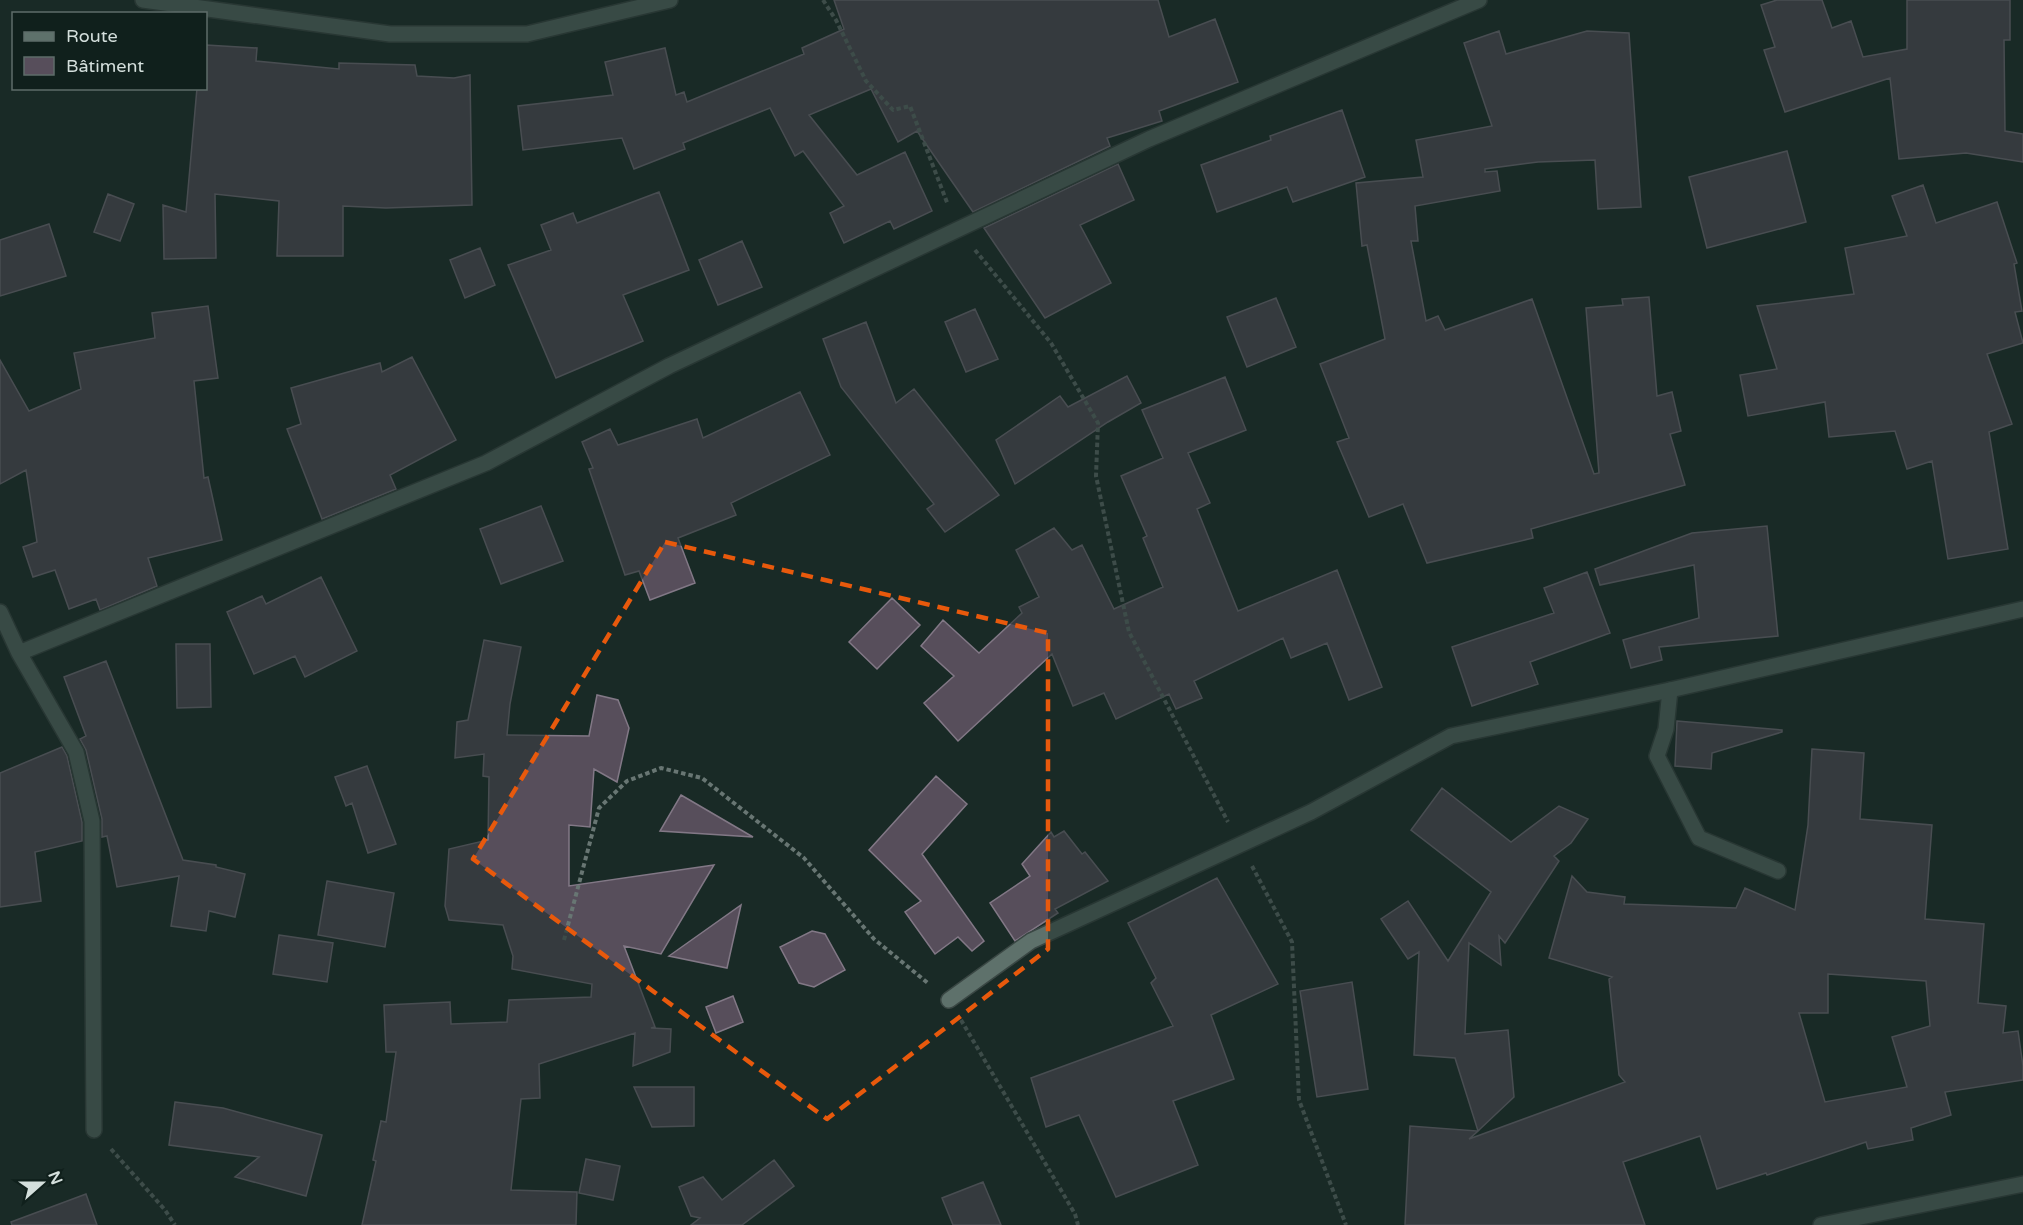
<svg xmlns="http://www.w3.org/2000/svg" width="2023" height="1225" font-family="'Varela Round',sans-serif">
  <rect width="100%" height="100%" fill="#192a26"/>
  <!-- building -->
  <path fill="#574e5b" stroke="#827886" stroke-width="1.5" fill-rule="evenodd" d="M834,0h324l11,37 46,-18 23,63 -79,29 3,10 -55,17 3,8 -137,66 -56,-81 -19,11 -27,-53 -62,26 48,60 48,-23 27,59 -38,18 -4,-8 -46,22 -14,-30 14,-7 -41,-55 -8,5 -25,-48 -87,35 2,6 -51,20 -12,-31 -99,12 -5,-44 95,-11 -8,-33 60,-14 11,47 8,-3 3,10 117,-48 -2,-6 42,-19z
    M1777,0h45l10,28 19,-7 12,36 44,-8v-49h103v40h-6l1,91 18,3v28l-57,-9 -67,6 -9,-81 -105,34 -21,-62 11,-3 -14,-42z
    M1499,31l7,23 81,-23 42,2 12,174 -43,2 -3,-49 -57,2 -53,7v3l12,-1 3,20 -85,15 3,35h-7l15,80 12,-5 7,14 87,-31 62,175 5,-1 -13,-165 37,-3 -1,-6 27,-2 8,99 15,-4 9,39 -11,3 15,51 -154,44 2,9 -106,25 -24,-59 -34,13 -32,-75 12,-4 -29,-74 65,-25 -18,-94 -5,1 -6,-63 67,-6 -7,-37 76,-14 -28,-83z
    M206,45l51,3 -1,13 83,8v-6l76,2 2,11 37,2 16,-3 2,130 -86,3 -43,-2v50h-66l2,-55 -64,-7 1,64 -52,1 -1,-54 23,7 11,-124h9z
    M1342,110l23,67 -72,25 -6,-15 -70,25 -16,-47 70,-25 -1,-4z
    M1787,151l19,71 -99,26 -18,-71z
    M1118,164l16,36 -54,25 31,58 -66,35 -61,-90z
    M1923,185l13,38 61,-21 20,61 -3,1 8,47 -7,1 8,31 -36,11 25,70 -23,8 19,117 -60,10 -16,-98 -25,8 -12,-38 -66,6 -4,-35 -77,14 -8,-41 37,-6 -20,-63 97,-12 -9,-46 62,-12 -15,-40z
    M659,192l30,78 -66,25 20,46 -87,37 -48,-113 43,-15 -10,-25 32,-12 4,10z
    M108,194l26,10 -14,37 -26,-9z
    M49,224l17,52 -66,20v-56z
    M742,241l20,46 -44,18 -19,-45z
    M480,248l15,37 -30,13 -15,-38z
    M1276,298l20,49 -49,20 -20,-50z
    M208,306l10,72 -24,3 10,97 4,-1 14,63 -74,18 9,28 -57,24 -4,-11 -27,10 -14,-39 -22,7 -10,-30 14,-5 -11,-72 -26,14v-124l29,51 52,-22 -7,-36 81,-15 -3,-25z
    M975,309l23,50 -32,13 -21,-50z
    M866,322l30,81 18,-14 85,106 -54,37 -18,-23 7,-5 -93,-117 -18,-48z
    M412,357l44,83 -66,35 6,14 -74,30 -35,-90 14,-5 -10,-36 89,-25 2,9z
    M1127,376l14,27 -33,19 -93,62 -19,-44 64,-44 8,11z
    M1225,377l21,53 -58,23 22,50 -13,6 41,102 99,-41 45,117 -33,13 -22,-57 -36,15 -8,-20 -89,43 8,17 -26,11 -7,-15 -53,25 -12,-26 -31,13 -21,-52 -94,87 -34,-38 30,-27 -33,-30 22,-26 36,33 43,-40 -3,-6 20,-10 -23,-47 38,-22 18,22 10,-5 32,64 49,-22 -20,-49 4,-2 -26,-60 42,-18 -21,-48z
    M800,392l30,63 -99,48 5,12 -58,23 17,45 -45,17 -11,-29 -14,4 -36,-106 4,-1 -11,-26 28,-13 8,16 79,-26 6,19z
    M541,506l22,55 -62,23 -21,-55z
    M1767,526l11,110 -119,11 3,13 -31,8 -8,-28 76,-22 -5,-53 -94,20 -5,-16 97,-36z
    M1587,572l23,61 -80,29 8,22 -66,22 -20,-59 102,-34 -10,-25z
    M321,577l36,74 -52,26 -10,-21 -41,18 -27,-62 35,-16 4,8z
    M892,598l28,27 -43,44 -28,-27z
    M484,640l37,7 -11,57 -3,31 82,1 8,-41 21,5 11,28 -12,54 -23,-13 -4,58 -21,-2v61l145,-21 -53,89 -37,-8 31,81 -4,1 20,1 -1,23 -37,14 2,-33 -96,31 1,34 -19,1 -10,91 66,2 -1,33h-214l14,-64 -3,-1 8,-39 5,1 10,-70h-10l-2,-47 66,-3 1,22 56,-2 2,-22 82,-3 1,-13 -80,-15 1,-13 -10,-31 -54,-5 -4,-14 4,-57 39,-9 1,-63 -6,-1 1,-22 -29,4 2,-36 11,-2z
    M176,644h34l1,63 -34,1z
    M106,661l77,199 33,5v2l29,7 -10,43 -26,-6 -3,20 -35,-5 8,-50 -62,11 -10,-51 -5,1v-18l-16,-69 -6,-11 6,-3 -22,-59z
    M1677,721l105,9v2l-70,21 -1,16 -36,-3z
    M62,747l5,9 15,66v19l-47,11 6,49 -41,6v-134z
    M1812,749l52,4 -4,66 72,6 -7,94 59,5 -6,79 28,3 -3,27 15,-2 5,35v14l-78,12 6,23 -40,13 2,12 -45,9 -2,-7 -99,33 -1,-2 -49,16 -17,-53 -77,26 22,63h-240l5,-99 68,5 -9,8 156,-57 -6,-7 -10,-96 3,-2 -63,-19 23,-82 15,16 38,5 -1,7 112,4 9,-20 50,22 13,-85zM1828,974l98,7 4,45 -38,11 15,50 -82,15 -26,-89h29z
    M367,766l29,78 -28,9 -16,-50 -6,3 -11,-29z
    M936,776l31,28 -45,50 62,87 -12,10 -14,-14 -23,17 -30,-42 16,-11 -52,-51z
    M1442,788l69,54 48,-36 29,13 -17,24 -17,13 5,5 -54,82 -6,-7 2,29 -32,-22 -4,91 43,-4 6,67 -36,34 -23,-73 -41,-3 5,-103 -11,7 -27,-40 27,-18 40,60 43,-69 -80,-62z
    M681,795l72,42 -93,-6z
    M1064,831l18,23 3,-2 23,29 -53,28 3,4 -43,28 -25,-38 40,-27 -8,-12 29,-32 3,5z
    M1217,878l61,106 -67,31 23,64 -61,22 25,64 -82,32 -37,-82 -33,12 -15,-49 142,-52 -22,-43 5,-5 -28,-55z
    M327,881l67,12 -9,54 -67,-12z
    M741,905l-14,63 -58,-12z
    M812,931l13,3 20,36 -31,17 -15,-4 -19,-36z
    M279,935l54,8 -6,39 -54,-8z
    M1352,982l16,107 -51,8 -17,-106z
    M733,996l10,26 -27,11 -10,-26z
    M634,1087h60v39l-42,1z
    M175,1102l48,6 99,27 -16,61 -71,-19 24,-20 -90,-12z
    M586,1159l34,7 -7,34 -34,-7z
    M774,1160l20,26 -52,39h-51l9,-7 -9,-2 -12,-29 24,-10 19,23z
    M983,1182l18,43h-48l-11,-27z
    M86,1194l11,31h-85l-1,-3z"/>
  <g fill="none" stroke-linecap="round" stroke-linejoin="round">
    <!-- service casing -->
    <g stroke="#3a4744" stroke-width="18">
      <path id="service" d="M1670,690l-4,39 -9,27 42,82 79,33"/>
    </g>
    <!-- minor casing -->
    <g stroke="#3a4744" stroke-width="18">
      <path id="minor" d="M143,0l247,34h137l143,-34
        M0,612l19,41 57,99 16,69 2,309
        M19,653l467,-190 183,-97 480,-227 330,-139
        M949,1000l82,-59 280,-129 140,-76 219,-46 353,-81
        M1821,1225l202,-41"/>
    </g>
    <!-- path -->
    <path stroke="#687673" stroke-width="4" stroke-dasharray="4.5 3" stroke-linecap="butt" d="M823,0l13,20 30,61 27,29 17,-4 38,99
      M975,250l76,93 47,80 -2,53 33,156 99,190
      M1252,866l40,76 7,158 47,125
      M564,940l35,-132 28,-27 34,-13 41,10 102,80 70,81 55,45
      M961,1020l114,194 3,11
      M111,1149l54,61 10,15"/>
    <!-- service -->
    <use href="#service" stroke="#5e716b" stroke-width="15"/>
    <!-- minor -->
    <use href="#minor" stroke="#5e716b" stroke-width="15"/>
  </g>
  <!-- marked area -->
  <path d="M0 0H2023V1225H0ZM665,542l383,91v316l-221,170 -354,-260z" fill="#192a26" fill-opacity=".55" fill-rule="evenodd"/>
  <path fill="none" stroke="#e8590c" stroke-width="4.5" stroke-dasharray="12 8" stroke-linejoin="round" d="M665,542l383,91v316l-221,170 -354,-260z"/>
  <!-- legend -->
  <rect x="12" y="12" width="195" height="78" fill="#10201c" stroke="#5e6c69" stroke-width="1.5"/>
  <rect x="24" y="32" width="30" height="9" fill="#5e716b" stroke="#5e6c69" stroke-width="1.5"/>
  <text x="66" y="42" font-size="18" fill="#d4dfdc">Route</text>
  <rect x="24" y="57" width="30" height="18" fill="#574e5b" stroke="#5e6c69" stroke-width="1.5"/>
  <text x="66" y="72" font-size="18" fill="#d4dfdc">Bâtiment</text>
  <!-- north arrow -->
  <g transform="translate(42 1183) rotate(69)" stroke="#10201c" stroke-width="4.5" paint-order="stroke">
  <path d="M0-4.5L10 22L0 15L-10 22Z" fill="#d4dfdc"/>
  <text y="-9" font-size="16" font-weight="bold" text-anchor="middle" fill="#d4dfdc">N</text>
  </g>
</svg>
